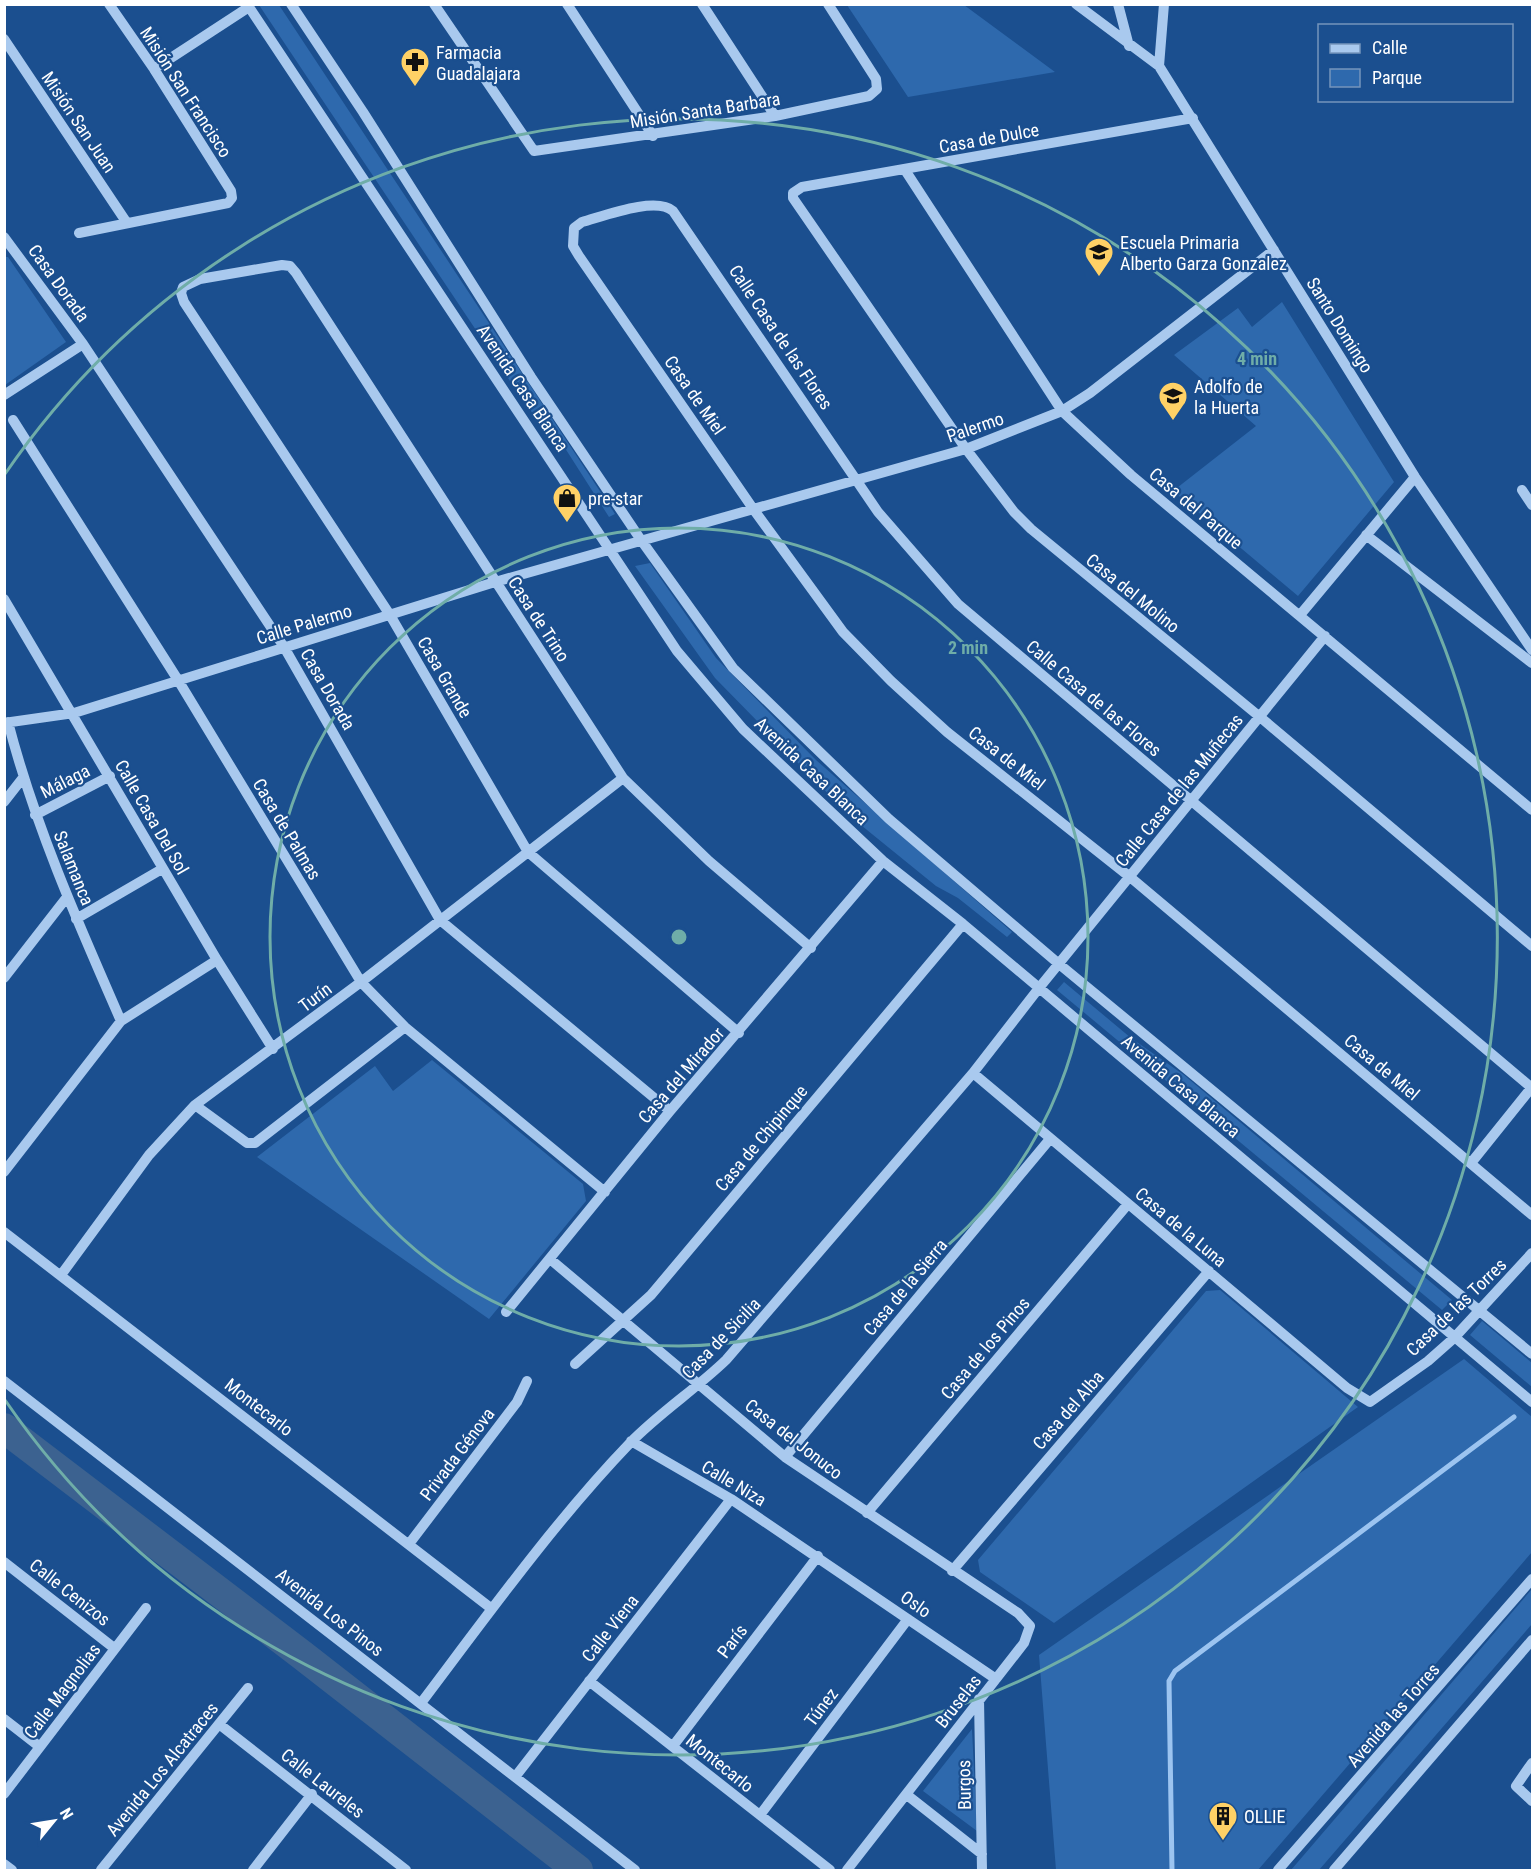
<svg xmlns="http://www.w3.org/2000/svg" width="1537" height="1875" font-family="'Roboto Condensed',sans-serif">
  <rect width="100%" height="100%" fill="#1b4f8f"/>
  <!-- green -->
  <path fill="#2e69ad" d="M259,5h20l336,509 -6,3 -46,-72 -35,-37z
    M847,5h117l91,67 -147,25z
    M5,257h3l58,85 -61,43z
    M1282,302l112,180 -96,114 -125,-105 83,-65 -82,-71 64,-47 14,19z
    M650,563l66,95 100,102 196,172 -5,5 -49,-39 -22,-12 -85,-69 -136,-139 -80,-112z
    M1064,982l67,56 53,37 268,225 -10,10 -385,-320z
    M432,1060l151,124 3,17 -97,118 -232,-162 118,-91 18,25z
    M1220,1290l138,117 -304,216 -74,-51 -2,-12 228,-269z
    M1482,1321l50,42v24l-62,-52z
    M1464,1359l68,58v135l-274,318h-202l-17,-215z
    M1532,1589v35l-213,246h-28z
    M972,1729l5,102 -54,-40z"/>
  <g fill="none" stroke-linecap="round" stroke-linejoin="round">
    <!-- stream -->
    <path stroke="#9cc4f0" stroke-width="5" d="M1172,1870l-3,-189 6,-10 339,-254"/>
    <!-- river -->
    <path stroke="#3c6290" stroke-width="30" d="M4,1428l298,227 276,215"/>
    <!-- minor -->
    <path stroke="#a9c9ee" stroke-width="10" d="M247,4l430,647 66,78 140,132 80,63 569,478
      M291,4l72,108 168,265 110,163 92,128 156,151 170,145 473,390
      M434,4l100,147 241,-35 94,-20 8,-7 -1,-10 -48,-75
      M567,4l86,132
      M702,4l73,112
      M1076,4l83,62
      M1118,4l11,42
      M1164,4l-5,62 256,411 117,173
      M4,39l123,184
      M154,69l95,-62
      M1193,118l-391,69 -9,6v5l173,251 48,63 17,17 229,188 272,229
      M905,170l157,241 69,64 401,335
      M79,233l149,-30 4,-5 -1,-7 -77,-122 -45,-65
      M4,237l79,107 201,303 156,273 230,191
      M4,395l79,-51
      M13,420l165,260 183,302 44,45 200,165
      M1522,490l10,15
      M1366,535l166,128
      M4,599l213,361 56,89
      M1300,615l115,-138
      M8,722c27,104 70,201 113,299
      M4,723l70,-10 421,-131 471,-133 96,-38 28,-18 184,-143
      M4,802l18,-23
      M35,815l75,-39
      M76,919l86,-50
      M4,978l63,-81
      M739,1033l-211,-181 -138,-237 -206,-313 -3,-9 2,-6 17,-8 82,-14 8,1 6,7 327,505 86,83 102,87
      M973,1073l374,315 23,14 58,-41 26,-23 78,-85
      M1532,1088l-574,-484 -80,-92 -205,-301c-17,-15 -69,5 -91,11l-8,6 -1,18 6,10 175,254 89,122 48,49 56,51 183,145 402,338
      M195,1105l52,38h8l150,-116
      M1471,1163l61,-76
      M4,1172l117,-151 96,-61
      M4,1232l488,377
      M550,1259l235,198 233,156 12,13 -6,17 -177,227
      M61,1275l88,-120 46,-50 166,-123 262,-204
      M506,1312l164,-201 213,-250
      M575,1364l76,-69 312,-371
      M4,1381l631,489
      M631,1441l100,58 265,180
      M785,1457l265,-318
      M867,1513l261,-309
      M409,1544l108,-142 10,-21
      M4,1562l110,86
      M952,1571l257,-300
      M589,1681l241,189
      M979,1699l3,171
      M421,1703c65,-86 134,-182 209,-260 29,-30 66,-54 96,-83l247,-287 66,-85 286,-352
      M4,1719l36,28
      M219,1724l187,146
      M673,1746l145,-190
      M1532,1763l-16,23 16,15
      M515,1777l216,-278
      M4,1794l142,-186
      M907,1795l75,59
      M760,1815l148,-196
      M4,1864l8,6
      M101,1870l147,-182
      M253,1870l59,-76
      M1278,1870l254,-291
      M1334,1870l198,-230"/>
  </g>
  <!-- distance rings -->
  <g fill="none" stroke="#6fada8" stroke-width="3">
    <circle cx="679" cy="937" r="409"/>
    <path d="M5 474A818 818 0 1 1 5 1400"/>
  </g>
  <!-- icons -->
  <defs>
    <g id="pharmacy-pin" transform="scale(1.5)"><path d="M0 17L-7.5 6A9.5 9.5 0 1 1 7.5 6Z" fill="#ffd166" stroke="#1b4f8f"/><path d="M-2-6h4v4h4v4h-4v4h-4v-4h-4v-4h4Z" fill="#111"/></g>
    <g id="school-pin" transform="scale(1.5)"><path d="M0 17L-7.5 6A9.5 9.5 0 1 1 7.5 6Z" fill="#ffd166" stroke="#1b4f8f"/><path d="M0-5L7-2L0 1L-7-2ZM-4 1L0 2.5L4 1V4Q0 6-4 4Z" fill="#111"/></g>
    <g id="shop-pin" transform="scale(1.5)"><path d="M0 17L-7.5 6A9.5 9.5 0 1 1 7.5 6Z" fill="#ffd166" stroke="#1b4f8f"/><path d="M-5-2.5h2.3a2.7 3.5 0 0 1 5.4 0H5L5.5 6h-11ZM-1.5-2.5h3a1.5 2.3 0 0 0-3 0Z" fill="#111"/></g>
    <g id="building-pin" transform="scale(1.5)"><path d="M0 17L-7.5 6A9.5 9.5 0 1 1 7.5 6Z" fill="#ffd166" stroke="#1b4f8f"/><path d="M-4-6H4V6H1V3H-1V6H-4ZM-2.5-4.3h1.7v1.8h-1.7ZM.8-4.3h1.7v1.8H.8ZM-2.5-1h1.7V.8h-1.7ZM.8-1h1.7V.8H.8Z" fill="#111"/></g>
  </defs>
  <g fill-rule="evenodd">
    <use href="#pharmacy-pin" x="415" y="62"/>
    <use href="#school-pin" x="1099" y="252"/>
    <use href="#school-pin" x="1173" y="396"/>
    <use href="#shop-pin" x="567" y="498"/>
    <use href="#building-pin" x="1223" y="1816"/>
  </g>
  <g text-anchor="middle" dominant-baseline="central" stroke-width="4.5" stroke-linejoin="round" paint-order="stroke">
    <!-- poi labels -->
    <g font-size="18" fill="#fff" stroke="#1b4f8f" text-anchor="start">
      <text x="436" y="52">Farmacia<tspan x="436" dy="21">Guadalajara</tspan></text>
      <text x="1120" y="242">Escuela Primaria<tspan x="1120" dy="21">Alberto Garza Gonzalez</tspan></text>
      <text x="1194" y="386">Adolfo de<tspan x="1194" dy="21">la Huerta</tspan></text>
      <text x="588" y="498">pre-star</text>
      <text x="1244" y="1816">OLLIE</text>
    </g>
    <!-- street labels -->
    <g font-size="18" fill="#fff" stroke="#1b4f8f">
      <text transform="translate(186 92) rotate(57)">Misión San Francisco</text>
      <text transform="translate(705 110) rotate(-9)">Misión Santa Barbara</text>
      <text transform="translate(79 122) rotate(56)">Misión San Juan</text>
      <text transform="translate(989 138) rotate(-10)">Casa de Dulce</text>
      <text transform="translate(59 283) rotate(54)">Casa Dorada</text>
      <text transform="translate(1340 325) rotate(58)">Santo Domingo</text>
      <text transform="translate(781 337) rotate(56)">Calle Casa de las Flores</text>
      <text transform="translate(523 388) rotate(56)">Avenida Casa Blanca</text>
      <text transform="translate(695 395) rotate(55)">Casa de Miel</text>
      <text transform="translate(975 427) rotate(-19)">Palermo</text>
      <text transform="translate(1196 508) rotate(40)">Casa del Parque</text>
      <text transform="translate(1133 593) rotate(39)">Casa del Molino</text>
      <text transform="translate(539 619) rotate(57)">Casa de Trino</text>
      <text transform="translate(304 624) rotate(-17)">Calle Palermo</text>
      <text transform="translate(445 677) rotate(60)">Casa Grande</text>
      <text transform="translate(328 689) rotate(60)">Casa Dorada</text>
      <text transform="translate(1094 698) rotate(40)">Calle Casa de las Flores</text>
      <text transform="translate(1007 758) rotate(38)">Casa de Miel</text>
      <text transform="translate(812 771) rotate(43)">Avenida Casa Blanca</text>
      <text transform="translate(65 781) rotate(-27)">Málaga</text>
      <text transform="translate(1179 790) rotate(-51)">Calle Casa de las Muñecas</text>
      <text transform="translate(152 817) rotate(60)">Calle Casa Del Sol</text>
      <text transform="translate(287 829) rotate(59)">Casa de Palmas</text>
      <text transform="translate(74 868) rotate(68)">Salamanca</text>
      <text transform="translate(315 997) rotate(-37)">Turín</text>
      <text transform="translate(1382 1067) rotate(40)">Casa de Miel</text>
      <text transform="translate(681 1075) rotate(-49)">Casa del Mirador</text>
      <text transform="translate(1181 1086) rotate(40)">Avenida Casa Blanca</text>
      <text transform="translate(761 1138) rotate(-50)">Casa de Chipinque</text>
      <text transform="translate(1181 1227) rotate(40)">Casa de la Luna</text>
      <text transform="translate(905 1287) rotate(-50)">Casa de la Sierra</text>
      <text transform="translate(1456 1307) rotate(-44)">Casa de las Torres</text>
      <text transform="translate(721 1338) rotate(-46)">Casa de Sicilia</text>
      <text transform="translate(985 1348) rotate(-50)">Casa de los Pinos</text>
      <text transform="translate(259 1407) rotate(38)">Montecarlo</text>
      <text transform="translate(1068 1410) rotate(-49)">Casa del Alba</text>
      <text transform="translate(794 1439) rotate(38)">Casa del Jonuco</text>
      <text transform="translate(457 1454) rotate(-53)">Privada Génova</text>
      <text transform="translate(734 1483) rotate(31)">Calle Niza</text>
      <text transform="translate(70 1592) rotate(38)">Calle Cenizos</text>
      <text transform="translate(916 1604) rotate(35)">Oslo</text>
      <text transform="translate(330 1612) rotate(38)">Avenida Los Pinos</text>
      <text transform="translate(610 1628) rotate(-52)">Calle Viena</text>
      <text transform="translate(732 1641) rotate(-53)">París</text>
      <text transform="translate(62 1691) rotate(-53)">Calle Magnolias</text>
      <text transform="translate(958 1701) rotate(-52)">Bruselas</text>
      <text transform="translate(821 1707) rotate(-53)">Túnez</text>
      <text transform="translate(1393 1715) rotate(-49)">Avenida las Torres</text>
      <text transform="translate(720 1763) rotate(39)">Montecarlo</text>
      <text transform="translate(162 1769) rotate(-51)">Avenida Los Alcatraces</text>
      <text transform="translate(323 1783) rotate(38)">Calle Laureles</text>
      <text transform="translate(964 1785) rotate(-91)">Burgos</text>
    </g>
  </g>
  <circle cx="679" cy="937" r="9" fill="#6fada8" stroke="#1b4f8f" stroke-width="3"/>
  <g font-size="18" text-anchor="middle" font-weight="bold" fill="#6fada8" stroke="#1b4f8f" stroke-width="4.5" stroke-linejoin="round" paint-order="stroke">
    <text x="1257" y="365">4 min</text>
    <text x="968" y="654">2 min</text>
  </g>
  <!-- border -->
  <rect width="1537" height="1875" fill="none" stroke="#ffffff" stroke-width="12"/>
  <!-- legend -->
  <rect x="1318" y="24" width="195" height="78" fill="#1b4f8f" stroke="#7695bc" stroke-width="1.5"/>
  <rect x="1330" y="44" width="30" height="9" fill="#a9c9ee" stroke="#7695bc" stroke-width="1.5"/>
  <text x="1372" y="54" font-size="18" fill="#ffffff">Calle</text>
  <rect x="1330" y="69" width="30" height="18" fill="#2e69ad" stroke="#7695bc" stroke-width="1.5"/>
  <text x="1372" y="84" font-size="18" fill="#ffffff">Parque</text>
  <!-- north arrow -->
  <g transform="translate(54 1821) rotate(60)" stroke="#1b4f8f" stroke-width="4.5" paint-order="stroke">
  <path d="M0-4.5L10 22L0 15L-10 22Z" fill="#ffffff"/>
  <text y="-9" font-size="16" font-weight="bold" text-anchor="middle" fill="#ffffff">N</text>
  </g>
</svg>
